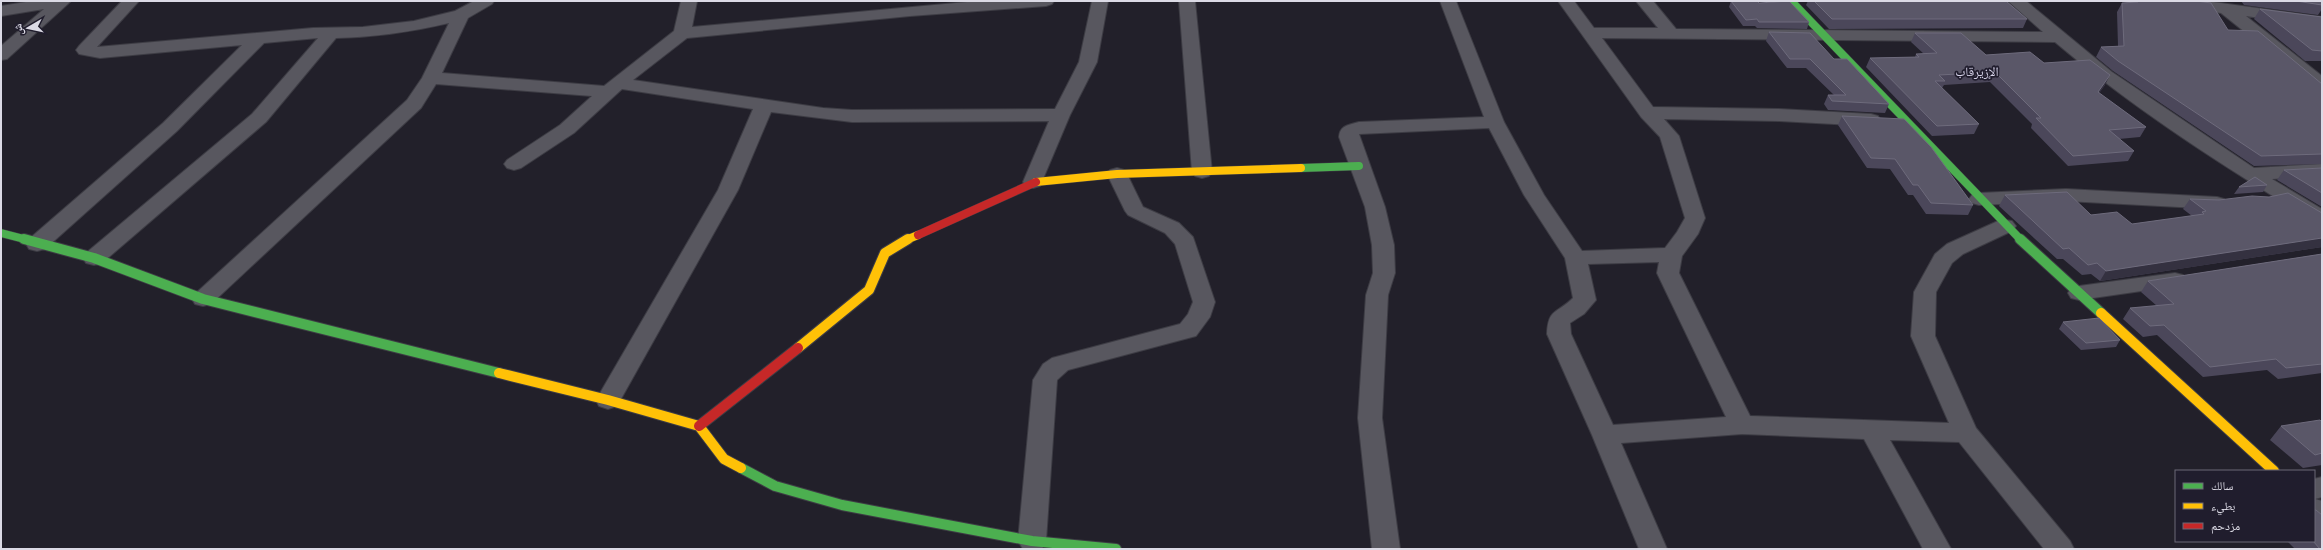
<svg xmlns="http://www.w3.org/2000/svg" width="2323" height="550" font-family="Manrope,'Noto Naskh Arabic',sans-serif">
  <rect width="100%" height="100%" fill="#22202a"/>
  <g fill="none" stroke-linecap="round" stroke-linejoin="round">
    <!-- street casing -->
    <g stroke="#3d3c44" stroke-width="2">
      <path id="street" d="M32,1h39l-64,58 -6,1v-14l43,-37 -43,7v-10z
        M122,1h17l-42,46 216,-19 50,-1 51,-6 41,-10 19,-10h20l-2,3 -24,14 -26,55 162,13 70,-55 7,-30h16l-5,26 286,-26h76l-2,3 -6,2 -136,10 -223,22 -54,42 190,28 29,2 203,-1 24,-47 13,-61h16l-11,61 -27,53 -30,71 -7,2 -7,-2 -3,-4 26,-61 -197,1 -81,-10 -33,78 -121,216 -9,3 -9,-3 -3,-6 122,-210 35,-81 -131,-20 -48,44 -53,35 -7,2 -7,-2 -3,-4 3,-4 53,-35 32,-29 -156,-12 -15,24 -210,196 -8,2 -8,-2 -3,-5 3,-5 212,-194 15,-22 27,-55c-38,9 -74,14 -113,15l-70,84 -164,141 -8,2 -8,-2 -3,-5 3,-5 166,-139 66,-76 -54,5 -87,88 -132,118 -8,2 -8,-2 -3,-5 3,-5 134,-116 79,-78 -142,13 -21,-4 -3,-4 3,-4z
        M1179,1h16l17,171 -3,4 -7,2 -7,-2 -3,-4z
        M1440,1h16l48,121 40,73 38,56 83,-3 12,-16 8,-14 -25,-81 -19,-20 -83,-116h16l20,27h64l-22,-27h17l23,28 367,3 -35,-31h18l86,71 142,96 68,-4v12l-50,3 50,30v15l-7,-2c-90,-55 -180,-112 -260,-180l-453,-4 51,69 126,2 92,5 7,2 2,4 -2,4 -7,2 -92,-5 -115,-2 15,17 26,82 -7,16 -16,22 -3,17 71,143 199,7 -38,-87 3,-44 21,-38 12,-10 51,-23 7,-1 7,1 4,5 -4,5 -49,23 -11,9 -16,29 -1,44 41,92 94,113 4,8h-30l-85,-107 -69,-2 61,109h-28l-59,-110 -122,-5 -121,9 46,106h-28l-47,-114 -45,-101c1,-26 10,-20 26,-36l-8,-40 -41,-63 -35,-67 -130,6 26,73 9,38 1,28 -7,22 -6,123 18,131h-28l-14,-131 8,-123 7,-22 -1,-28 -7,-38 -26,-70c1,-12 10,-12 20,-15l125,-5zM1659,262l-2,11 69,144 -113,8 -42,-91 -1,-11 14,-9 12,-14 -8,-36z
        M2162,1h44l116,16v10l-76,-11 76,60v14l-6,-1 -95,-76 -51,-7 -6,-2z
        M1117,168l7,2 3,4 16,33 36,16 14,14 22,65 -5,15 -14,19 -128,34 -11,10 -11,161 -4,8h-19l-5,-8 15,-161 10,-16 9,-6 128,-34 8,-10 5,-12 -18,-58 -10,-11 -37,-18 -3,-4 -18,-37 3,-4z
        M2066,189l151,8 7,2 3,4 -3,4 -7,2 -151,-8 -87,4 -7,-2 -3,-4 3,-4 7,-2z
        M2175,273l8,2 3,5 -3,5 -104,15 -8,-2 -3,-5 3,-5 8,-2z
        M2322,477v20l-7,2 7,2v27l-8,-3v-46z"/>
    </g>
    <!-- fast-far1 casing -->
    <g stroke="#3d3c44" stroke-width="9">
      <path id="fast-far1" d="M1791,1l230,239
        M1301,168l58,-2
        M1,233l27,7"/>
    </g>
    <!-- fast casing -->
    <g stroke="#3d3c44" stroke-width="12">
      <path id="fast" d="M24,239l70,19 109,41 296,74
        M2020,239l81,74
        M741,468l34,18 67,19 190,36 84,8"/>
    </g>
    <!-- slow-far1 casing -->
    <g stroke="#3d3c44" stroke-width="9">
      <path id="slow-far1" d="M1036,182l81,-8 184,-6
        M906,240l12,-5"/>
    </g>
    <!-- slow casing -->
    <g stroke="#3d3c44" stroke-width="12">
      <path id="slow" d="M2101,313l173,158
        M798,348l71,-58 16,-37 23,-14
        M499,373l109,27 91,26 25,33 17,9"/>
    </g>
    <!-- jam-far1 casing -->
    <g stroke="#3d3c44" stroke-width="9">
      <path id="jam-far1" d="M918,235l118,-53"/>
    </g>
    <!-- jam casing -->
    <g stroke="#3d3c44" stroke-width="12">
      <path id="jam" d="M699,426l99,-78"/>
    </g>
    <!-- street -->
    <use href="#street" fill="#58575f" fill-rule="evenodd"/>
    <!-- fast-far1 -->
    <use href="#fast-far1" stroke="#4caf50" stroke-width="8"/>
    <!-- fast -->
    <use href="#fast" stroke="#4caf50" stroke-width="10"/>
    <!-- slow-far1 -->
    <use href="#slow-far1" stroke="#ffc107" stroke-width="8"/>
    <!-- slow -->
    <use href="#slow" stroke="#ffc107" stroke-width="10"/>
    <!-- jam-far1 -->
    <use href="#jam-far1" stroke="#c62828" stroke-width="8"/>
    <!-- jam -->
    <use href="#jam" stroke="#c62828" stroke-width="10"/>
  </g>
  <!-- wall -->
  <path fill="#4b475a" d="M1731,1l28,2 50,19 -2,7 -50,-1 -2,-2h-12l-14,-19z
    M1808,1h198l21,18 -4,9 -194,1 -23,-24z
    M2126,1h70l32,29 94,54v80l-68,2 -141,-95 -17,-14 5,-10 17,-1 -1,-34 5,-9 5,-1z
    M2240,1h82v8l-4,6 -74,-10 -3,-4z
    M2260,9l62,8v44h-17l-51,-42z
    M1769,32l65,27 55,45 -4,9 -57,-3 -4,-6 4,-9h6l-28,-27h-19l-21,-27z
    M1915,33l71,22 58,8 61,22 -6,8 47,34 -6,10 -21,2 15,12 -6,10 -60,5 -37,-38 1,-4 -42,-42 -46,3 -2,3 37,36 -5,10 -42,2 -66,-69 4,-9 45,-1 1,-3h8l-13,-12z
    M1842,116l131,89 -5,10 -42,-1 -13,-19h-5l-18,-26 -23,-1 -29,-43z
    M2322,168v39l-45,-27 7,-10z
    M2267,185l-4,7 -29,2 5,-7z
    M2005,195l127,29 60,-8 -9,-7 7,-10 132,48 -222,34 -9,-7 -9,1 -19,-16h-6l-58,-53z
    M2322,254v119l-44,6 -11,-9 -64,7 -46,-42 -14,2 -20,-18 7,-11 27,-2 -16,-14 7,-11z
    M2063,322l57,18 -4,7 -35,3 -22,-21z
    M2322,422v43l-19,3 -33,-28 11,-14z
    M2287,541h27l8,8h-27z"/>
  <!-- shaded-wall -->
  <path fill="#343140" d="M2110,75l-5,10 -12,17 5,-10z
    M2322,238v9l-222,34 6,-10z"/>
  <!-- building -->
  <path fill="#5a5768" stroke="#6e6b7c" d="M1731,1h26l2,2 30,-2 20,21h-50l-2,-3 -11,1z
    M1814,1h192l21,18h-195z
    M2137,1h59l15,2 17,27 30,1 64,53v70l-61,2 -143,-95 -17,-14 23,-1 -2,-43 16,-1z
    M2296,1h26v4z
    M2260,9l62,8v34l-10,-1z
    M1769,32l41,1 24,26h13l42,45 -57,-3 -4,-6h18l-36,-36h-20z
    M1915,33h46l25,22 44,-3 14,11 46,-3 20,15 -12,17 48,35 -37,3 25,21 -61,5 -37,-38h5l-46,-46 -56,3 6,6h-10l44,43 -42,2 -67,-68 49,-1 -3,-3 21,-1z
    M1842,116l62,3 27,28 42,58 -42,-2 -13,-18h-5l-18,-26 -24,-1z
    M2322,168v25l-38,-23z
    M2255,177l12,8 -28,2z
    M2067,192l24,23 26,-3 15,12 72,-10 -2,-2 4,-1 -16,-12 29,1 33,-4 17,1 19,-4 34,20v25l-216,33 -9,-8 -9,2 -19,-17 -6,1 -58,-54z
    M2322,254v110l-36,4 -10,-9 -66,8 -46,-42 -14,1 -20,-18 44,-4 -26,-23z
    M2099,318l21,22 -34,3 -23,-21z
    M2320,420l2,2v31l-7,2 -34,-29z
    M2314,510h2l6,5v34h-2l-7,-8h1z"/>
  <g text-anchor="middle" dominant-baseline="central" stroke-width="3.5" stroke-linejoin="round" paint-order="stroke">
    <!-- neighbourhood labels -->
    <g font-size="13" fill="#d7d4ea" stroke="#201d2d">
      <text x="1977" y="71">الإزيرقاب</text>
    </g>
  </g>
  <!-- border -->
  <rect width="2323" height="550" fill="none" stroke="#dbdae5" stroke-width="4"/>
  <!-- legend -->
  <rect x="2175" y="470" width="140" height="72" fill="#201d2d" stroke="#6b6977"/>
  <rect x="2183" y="483" width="20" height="6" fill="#4caf50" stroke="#6b6977"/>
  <text x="2211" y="490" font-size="12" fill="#dbdae5">سالك</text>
  <rect x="2183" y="503" width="20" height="6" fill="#ffc107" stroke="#6b6977"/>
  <text x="2211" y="510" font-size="12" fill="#dbdae5">بطيء</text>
  <rect x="2183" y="523" width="20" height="6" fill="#c62828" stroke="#6b6977"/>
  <text x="2211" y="530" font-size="12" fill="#dbdae5">مزدحم</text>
  <!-- north arrow -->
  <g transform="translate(28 28) rotate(261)" stroke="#201d2d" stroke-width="3" paint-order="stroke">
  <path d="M0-3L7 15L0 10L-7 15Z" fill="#dbdae5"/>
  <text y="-6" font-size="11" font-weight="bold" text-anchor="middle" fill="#dbdae5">ش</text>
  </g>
</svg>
